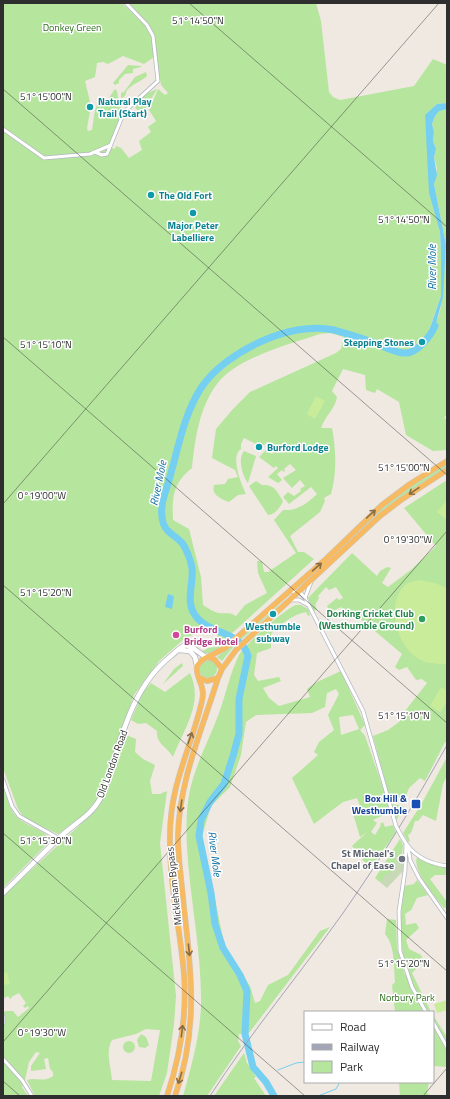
<svg xmlns="http://www.w3.org/2000/svg" width="450" height="1099" font-family="'Titillium Web',sans-serif">
  <rect width="100%" height="100%" fill="#efe9e1"/>
  <!-- green -->
  <path fill="#b6e59e" fill-rule="evenodd" d="M3,3h119l25,24 2,-2 -20,-22h187l5,18 8,71 4,5 7,3 74,-14 19,-27 14,6v38l-10,1 -12,12 7,86 8,30 1,21v43l-12,34 9,-12 3,-12 5,-61 -12,-61 3,-16 -3,-11 2,-8 -3,-8 1,-9 -2,-8 3,-8 4,-6 8,-1v305l-3,4 3,2v30l-14,1 -27,-16 -7,-33 -22,-13 -2,4 -9,-3 -1,-15 -22,-6 -11,22 5,6c-2,12 -12,19 -16,31h11c4,21 5,45 -1,66l-7,4 1,3 -5,11 -30,24 8,16h6l10,7 -94,85 -27,-1 25,-4 -1,-5 -18,-2 -15,7 -25,22 -25,34 -36,103 -13,16 -27,20 -33,-15 -7,-10 -15,-41zM123,56l21,8 10,-7 2,21 4,1 1,6 7,8 -3,2 -7,-6 -9,21 7,11 -8,6 3,5 -12,9 3,9 -13,8 -8,-10 -5,-2 -1,3 -3,-1 -3,-3 14,-35 -4,-5 -2,-14 -2,-2 -11,16h-7l-2,5 -3,20 -4,1 -1,-3 4,-22 -6,-25 10,-4 2,-14 6,-1 5,2zM330,333l14,4 -3,12 -5,4 -86,39 -17,17 -17,20 -4,29 23,12 3,7 -10,2 -3,5 -11,1c-3,10 7,14 15,17l9,-7 8,-1c-5,-10 -16,-38 -5,-45v-5l3,-6 18,9 5,-5 9,8 -4,4 -6,-4 -7,7 15,11 2,-2 2,2 -10,9 10,6 4,-3 -5,-6 5,-4 2,2 1,-1 -1,-2 6,-5 6,6 -13,8 9,10 8,-8 5,6 -5,3 1,2 -7,5 -6,-4 -5,5 6,7 22,-17 6,7c-11,10 -19,17 -34,16l-9,10 22,33 -28,19h-4l-2,-11h-5l1,12 9,20 -22,12 -9,11c-6,-4 -10,-2 -17,-3 -6,-1 -11,-5 -16,-8l-2,-28 -12,-48 -16,-9c-1,-23 0,-37 19,-52 3,-29 7,-60 25,-84 19,-26 73,-40 103,-50z
    M128,65l13,1v1l-8,2v4l-8,1 -6,6v3l-4,2 -2,-2z
    M146,72l1,4c-5,5 -13,7 -19,13 -3,3 -1,5 -4,8l-3,1v-5l3,-1 11,-15z
    M157,89l-12,21h-8l-2,-3c5,-10 12,-14 22,-18z
    M244,451l12,5 -8,27c-5,-6 -11,-24 -4,-32z
    M447,463v5l-35,22 -113,99 -1,-1 77,-75 33,-25z
    M447,480v211l-6,-3 -1,24 7,-12v43l-2,-1 -20,39 -5,-3 -11,10 -4,10 -16,-2 -16,-60 15,-6 11,-8 6,-11 22,-28 -5,-4 -6,1 -9,-13 -8,3 -4,-3 7,-13 -46,-39 -4,3 -11,-11 -8,4 -4,-1 -2,-4 10,-8 2,2 4,-2 -7,-11 -7,3 -3,-3 -8,9 1,2 -4,7 2,4 -3,2 -6,-13 44,-45 25,23 3,-5 7,-4 4,1 -9,15 6,4 24,-18 24,-23 -32,-38z
    M256,481l6,4c12,-1 15,6 21,16 -2,6 -9,14 -15,14l-19,-29z
    M295,592l-61,54 -12,15 -5,-4z
    M296,605h5l7,4 2,6 -2,1 -2,-4c-13,2 -26,13 -35,22v14l-14,5 -3,22 4,6 21,-4 2,4 -18,7 6,10 10,8 31,-9 -3,-8 10,-7 24,-11 24,54 -5,5 5,6 23,66 2,10 -17,8 4,3 -6,9 4,3 6,-10 -1,-1 3,-2 2,5 8,-2 3,7 -26,37 -18,-23 15,-14 -7,5 -8,-27 8,-4 -3,-8 -14,4 -29,22 -22,-46 26,-23 -4,-3 5,-10 15,-12 -6,-15 11,-21 -3,-5 -9,4 -2,14 -13,6 -56,2 -10,7 -5,33 -11,32 -19,19 -9,30 23,112 25,38 5,17 5,-2 8,-16 20,-10 32,-44 10,-4 -81,106 -10,1 -1,7 3,5 -34,50h-24c8,-28 17,-60 18,-90 1,-53 -11,-106 -14,-158 -1,-19 -1,-40 3,-58 6,-27 20,-52 29,-77 7,-19 11,-40 20,-58 4,-9 47,-47 57,-50zM353,715l6,14 -18,6 -2,-18z
    M223,646l-13,8 -9,-2 7,-4z
    M199 669a9 9 0 1 1 18 0a9 9 0 1 1-18 0Z
    M182,663l1,3 -20,18 11,-15z
    M190,673c14,30 -6,55 -17,84 -6,-10 -17,-13 -16,-26l-11,-8 -8,1 -7,-4 12,-28 8,-9 14,9z
    M126,735l10,4 -1,13 8,7 12,6 -5,16 2,13h8l7,-3 -7,52 16,153 -2,28 -7,49 -8,23h-124l-8,-16c9,-3 17,3 26,-4v-4l-3,-3 -2,-11 -4,1 2,10 -15,2v-5l9,-13 -4,-1 -7,10 -4,18 -3,7 6,9h-25v-82l2,-3h8l5,6 11,-9 -1,-2 -3,2 -2,-2 3,-3 -7,-10 -6,3 -3,3 -2,-3 -3,2 -2,-2v-100l92,-85 12,-19zM146,1029l14,1 -9,51 -39,-1c-1,-13 -7,-28 0,-40l24,-6z
    M447,757v19l-4,8 -7,37 -13,-6 -5,6h-3l-4,12 -3,2 2,6 -2,1 -5,-9 19,-30z
    M3,786c4,9 5,21 12,29 8,10 32,16 36,25l-48,48z
    M392,804l12,2 -8,15z
    M400,839l3,6 -1,10 -5,1 -4,15 -12,12 -6,-5z
    M417,857l16,8 14,3v7h-12l-5,4 17,23 -1,6h-2c-9,-11 -32,-37 -27,-51z
    M417,880l11,15 -11,3 -6,12 -6,4 1,11 10,-2 3,5 -13,12 3,9 12,6 3,6 -12,12 19,39h-36l-3,-27 3,-3c-1,-14 0,-37 -10,-48l2,-15 9,1 1,28 8,27 3,-1c-10,-32 -8,-55 -4,-88l10,-2z
    M433,1015l14,22v30l-13,-1 -1,2z
    M141,1034l5,3 3,8 -4,3 -6,-1 -2,-7z
    M123 1047a6 6 0 1 1 12 0a6 6 0 1 1-12 0Z
    M244,1053l3,10 9,14 -2,1 12,18h-52z
    M399,1082h30l-2,11 5,3h-32z"/>
  <!-- cemetery -->
  <path fill="#c8d9b8" d="M402,855l2,15 -17,18 -6,-5 3,-7 9,-5 4,-15z"/>
  <!-- pitch -->
  <path fill="#c9ec9a" d="M316,396l9,5 -10,18 -8,-5z
    M447,500v20l-10,-8z
    M419,580l16,3 12,5v76c-8,0 -17,0 -24,-3 -25,-10 -39,-56 -18,-76 4,-3 10,-4 14,-5z
    M441,687l6,4v9l-7,12 -10,-6z
    M7,972l3,12 -7,1v-12z
    M447,1000v10l-10,3 -3,-9z"/>
  <!-- water -->
  <path fill="#75cff0" d="M447,103v6l-8,2 -4,5 -3,8 2,8 -1,9 3,8 -2,8 3,18 -3,9 12,61 -3,52 -10,38 -4,-4 12,-35v-43l-1,-21 -11,-39 -4,-78 12,-11z
    M168,594l6,2 -2,13 -7,-2z"/>
  <g fill="none" stroke-linecap="round" stroke-linejoin="round">
    <!-- stream -->
    <path stroke="#75cff0" stroke-width="1" d="M278,1070l18,-7 9,-1
      M318,1096l18,-7 4,-7"/>
    <!-- river -->
    <path stroke="#75cff0" stroke-width="7" d="M274,1096l-8,-14 -13,-15 -8,-33 2,-43 -7,-16 -17,-27 -8,-24 -4,-31 -12,-57 2,-16 9,-18 14,-18 9,-28 6,-22v-35l9,-43c-7,-26 -40,-21 -53,-41 -10,-14 -1,-32 -3,-47 -1,-7 -6,-20 -10,-25 -4,-5 -10,-8 -14,-12 -9,-9 -7,-27 -3,-38 12,-35 16,-74 36,-105 24,-36 90,-68 133,-58 14,4 29,8 43,14 9,3 18,9 28,9 12,1 26,-18 30,-27"/>
    <!-- minor casing -->
    <g stroke="#b4b7c1" stroke-width="4.5">
      <path id="minor" d="M3,129l41,29 46,-4 21,-9
        M95,152l7,3 5,-1 17,-42 34,-31 -5,-45 -6,-11 -21,-22
        M291,591l9,1 5,6 58,113 33,115
        M305,598l6,-16
        M291,600h8l9,5
        M3,780l9,26 7,10 39,22
        M402,837c10,18 24,26 45,29
        M406,843l-1,28 -6,40 1,40 12,36 14,25
        M408,848l2,10
        M410,860l9,18 28,40
        M3,1016v7
        M433,1022l14,25
        M3,1059l19,21 10,16"/>
    </g>
    <!-- secondary casing -->
    <g stroke="#b4b7c1" stroke-width="6">
      <path id="secondary" d="M179,650l11,1 5,6 2,9
        M3,893c19,-18 36,-36 55,-54 19,-19 34,-21 46,-48 16,-47 26,-103 67,-135 5,-4 9,-9 15,-11l7,3 14,10"/>
    </g>
    <!-- trunk casing -->
    <g stroke="#c9c9c9" stroke-width="6">
      <path id="trunk" d="M209,657l6,3 7,9
        M200,678l7,3 11,-3
        M167,1096c13,-39 20,-81 17,-122 -4,-46 -15,-92 -14,-139 0,-51 21,-86 32,-134 4,-16 -7,-23 -5,-35l5,-6 23,-12 101,-89 56,-54 28,-21 37,-23
        M175,1096c23,-64 17,-122 9,-188 -2,-24 -6,-48 -6,-72 1,-55 24,-106 40,-158l4,-9 14,-19 144,-134 21,-16 46,-30"/>
    </g>
    <!-- minor -->
    <use href="#minor" stroke="#fff" stroke-width="3"/>
    <!-- secondary -->
    <use href="#secondary" stroke="#fff" stroke-width="4.5"/>
    <!-- trunk -->
    <use href="#trunk" stroke="#f8ba60" stroke-width="5"/>
    <!-- rail -->
    <path stroke="#a3a6b8" stroke-width="1" d="M210,1096c41,-64 90,-122 133,-183 38,-54 72,-110 104,-168"/>
    <!-- minor-bridge casing -->
    <g stroke="#b4b7c1" stroke-width="4.5" stroke-linecap="butt">
      <path id="minor-bridge" d="M396,826l6,11"/>
    </g>
    <!-- minor-bridge -->
    <use href="#minor-bridge" stroke="#fff" stroke-width="3"/>
  </g>
  <!-- one-way arrows -->
  <defs><path id="oneway-shaft" d="M-6 0H5M1.5-3L5.5 0L1.5 3" fill="none" stroke-width="1.6" stroke-linecap="round" stroke-linejoin="round"/></defs>
  <g stroke="#896d44">
    <use href="#oneway-shaft" transform="translate(414 491) rotate(146)"/>
    <use href="#oneway-shaft" transform="translate(371 514) rotate(-42)"/>
    <use href="#oneway-shaft" transform="translate(317 567) rotate(-41)"/>
    <use href="#oneway-shaft" transform="translate(190 738) rotate(-71)"/>
    <use href="#oneway-shaft" transform="translate(181 806) rotate(98)"/>
    <use href="#oneway-shaft" transform="translate(189 950) rotate(84)"/>
    <use href="#oneway-shaft" transform="translate(182 1031) rotate(-83)"/>
    <use href="#oneway-shaft" transform="translate(180 1078) rotate(107)"/>
  </g>
  <!-- ticks -->
  <path fill="none" stroke="#2e2e2e" stroke-width="1" stroke-opacity="0.45" d="M189,3l258,224M3,89l444,386M3,337l444,386M3,504l436,-501M3,585l444,386M3,833l302,263M3,1042l444,-511M3,1081l17,15M423,1096l24,-28"/>
  <!-- markers -->
  <g fill="#0f9aa8" stroke="#fff" stroke-width="1.5">
    <circle cx="90" cy="107" r="4"/>
    <circle cx="151" cy="195" r="4"/>
    <circle cx="193" cy="213" r="4"/>
    <circle cx="422" cy="342" r="4"/>
    <circle cx="259" cy="447" r="4"/>
    <circle cx="273" cy="614" r="4"/>
  </g>
  <circle fill="#2e9e5b" stroke="#fff" stroke-width="1.5" cx="422" cy="619" r="4"/>
  <circle fill="#d1479c" stroke="#fff" stroke-width="1.5" cx="176" cy="635" r="4"/>
  <rect fill="#1a4fb4" stroke="#fff" stroke-width="1.5" x="411" y="799" width="10" height="10" rx="2"/>
  <circle fill="#6b7280" stroke="#fff" stroke-width="1.5" cx="402" cy="859" r="4"/>
  <g text-anchor="middle" dominant-baseline="central" stroke-width="3" stroke-linejoin="round" paint-order="stroke">
    <!-- park labels -->
    <g font-size="10" fill="#2c6e1b" stroke="#fff">
      <text x="72" y="27">Donkey Green</text>
      <text x="407" y="997">Norbury Park</text>
    </g>
    <!-- culture labels -->
    <g font-size="10" font-weight="bold" fill="#0d838f" stroke="#fff" text-anchor="start">
      <text x="98" y="101">Natural Play<tspan x="98" dy="12">Trail (Start)</tspan></text>
      <text x="159" y="195">The Old Fort</text>
      <text x="193" y="225" text-anchor="middle">Major Peter<tspan x="193" dy="12">Labelliere</tspan></text>
      <text x="414" y="342" text-anchor="end">Stepping Stones</text>
      <text x="267" y="447">Burford Lodge</text>
      <text x="273" y="626" text-anchor="middle">Westhumble<tspan x="273" dy="12">subway</tspan></text>
    </g>
    <!-- leisure labels -->
    <g font-size="10" font-weight="bold" fill="#27864d" stroke="#fff" text-anchor="end">
      <text x="414" y="613">Dorking Cricket Club<tspan x="414" dy="12">(Westhumble Ground)</tspan></text>
    </g>
    <!-- hotel labels -->
    <g font-size="10" font-weight="bold" fill="#b23c85" stroke="#fff" text-anchor="start">
      <text x="184" y="629">Burford<tspan x="184" dy="12">Bridge Hotel</tspan></text>
    </g>
    <!-- street labels -->
    <g font-size="10" fill="#2e2e2e" stroke="#fff">
      <text transform="translate(112 764) rotate(-70)">Old London Road</text>
      <text transform="translate(174 886) rotate(-96)">Mickleham Bypass</text>
    </g>
    <!-- transit labels -->
    <g font-size="10" font-weight="bold" fill="#164399" stroke="#fff" text-anchor="end">
      <text x="407" y="798">Box Hill &amp;<tspan x="407" dy="12">Westhumble</tspan></text>
    </g>
    <!-- worship labels -->
    <g font-size="10" font-weight="bold" fill="#5b616d" stroke="#fff" text-anchor="end">
      <text x="394" y="853">St Michael's<tspan x="394" dy="12">Chapel of Ease</tspan></text>
    </g>
    <!-- water labels -->
    <g font-size="11" font-style="italic" fill="#0d6fa3" stroke="#fff">
      <text transform="translate(432 267) rotate(-90)">River Mole</text>
      <text transform="translate(158 483) rotate(-78)">River Mole</text>
      <text transform="translate(215 854) rotate(83)">River Mole</text>
    </g>
  </g>
  <g font-size="10" text-anchor="middle" fill="#2e2e2e" stroke="#fff" stroke-width="3" stroke-linejoin="round" paint-order="stroke">
    <text x="198" y="24">51°14'50"N</text>
    <text x="46" y="100">51°15'00"N</text>
    <text x="404" y="223">51°14'50"N</text>
    <text x="46" y="348">51°15'10"N</text>
    <text x="404" y="471">51°15'00"N</text>
    <text x="42" y="499">0°19'00"W</text>
    <text x="408" y="543">0°19'30"W</text>
    <text x="46" y="596">51°15'20"N</text>
    <text x="404" y="719">51°15'10"N</text>
    <text x="46" y="844">51°15'30"N</text>
    <text x="404" y="967">51°15'20"N</text>
    <text x="42" y="1036">0°19'30"W</text>
  </g>
  <!-- border -->
  <rect width="450" height="1099" fill="none" stroke="#2e2e2e" stroke-width="8"/>
  <!-- legend -->
  <rect x="304" y="1011" width="130" height="72" fill="#ffffff" stroke="#ababab"/>
  <rect x="312" y="1024" width="20" height="6" fill="#ffffff" stroke="#ababab"/>
  <text x="340" y="1031" font-size="12" fill="#2e2e2e">Road</text>
  <rect x="312" y="1044" width="20" height="6" fill="#a3a6b8" stroke="#ababab"/>
  <text x="340" y="1051" font-size="12" fill="#2e2e2e">Railway</text>
  <rect x="312" y="1061" width="20" height="12" fill="#b6e59e" stroke="#ababab"/>
  <text x="340" y="1071" font-size="12" fill="#2e2e2e">Park</text>
</svg>
